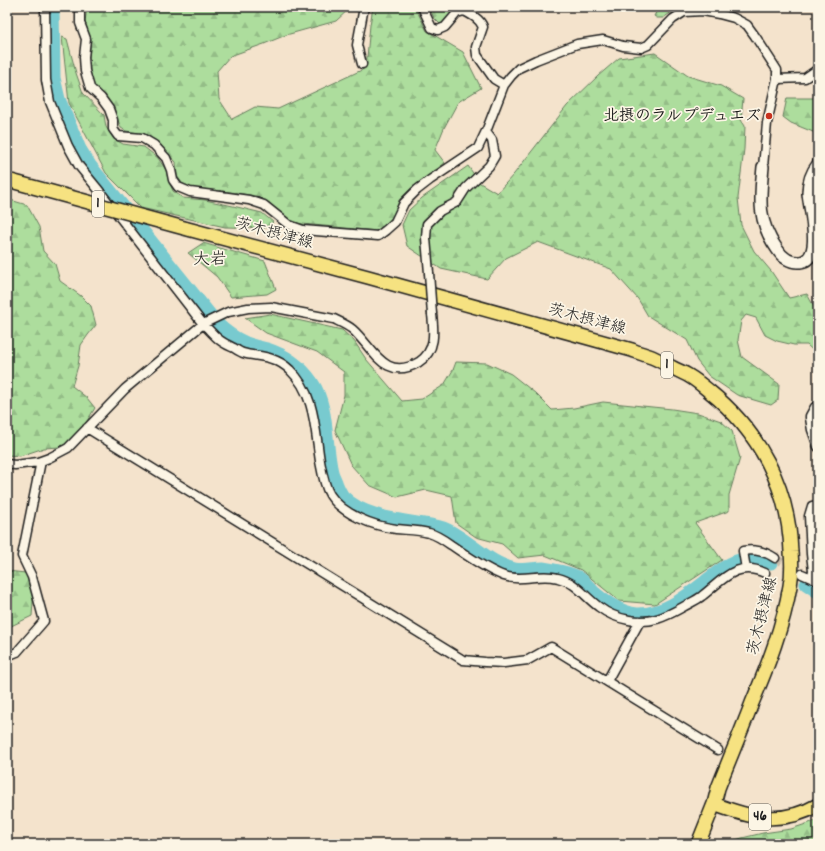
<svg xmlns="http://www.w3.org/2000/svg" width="825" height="851" font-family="Dekko,'Klee One',sans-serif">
  <defs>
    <pattern id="forest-firs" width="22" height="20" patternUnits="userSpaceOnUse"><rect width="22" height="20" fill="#addd9d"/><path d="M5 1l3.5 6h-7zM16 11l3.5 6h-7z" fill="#94bd87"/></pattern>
  </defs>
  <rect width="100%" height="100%" fill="#f4e3cc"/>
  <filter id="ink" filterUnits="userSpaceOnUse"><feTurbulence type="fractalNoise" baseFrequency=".025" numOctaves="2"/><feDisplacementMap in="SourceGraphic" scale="8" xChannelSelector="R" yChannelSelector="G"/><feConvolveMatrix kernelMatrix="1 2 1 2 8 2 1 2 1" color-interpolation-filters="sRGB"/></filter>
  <g filter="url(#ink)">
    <!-- forest -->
    <path fill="url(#forest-firs)" stroke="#647c5c" d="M87,7h262v2l-13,12 -50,14 -22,9 -34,12 -13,15 2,28 13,20 23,-12 23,2 88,-41 4,-43 3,-18h42l12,24 36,21 18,36 -23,14 -14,26 -9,22 10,13 -34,25 -12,12 -4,13 -8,10 -10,8 -85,-8 -11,-9 -11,-10 -14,-8 -26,-4 -38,-4 -10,-5 -5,-7 -1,-14 -19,-20 -12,-8 -19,-3 -5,-3 -7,-18 -10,-14 -10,-10 -4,-15 -1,-13 2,-18 -6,-18z
      M429,7h32c-10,2 -12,14 -21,17l-6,-6z
      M659,7h20l-16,11h-6l-3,-2z
      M62,37l5,2 9,34 7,20 21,22 2,12 8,12 9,5 21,3 14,11 8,12 2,9 5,12 10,7 22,2 28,6 29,7 11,9 -8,6 -40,-1 -84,-19 -35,-35 -37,-70z
      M655,53l33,23 33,10 22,13 -2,21 4,6 -1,23 -6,49 3,27 13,26 17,20 18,27 18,-4 11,20v41l-11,-10h-13l-17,-4 -12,-6 -9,-17 -10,-3 -5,6 -3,19 4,17 37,27 -1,16 -7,5 -34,-10 -28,-19 -12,-15 -10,-21 -39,-24 -10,-17 -27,-30 -73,-27 -32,16 -19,21 -46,-10 -34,-23 -5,-21 7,-15 13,-12 46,-32 12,17 17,10 17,-19 53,-68 31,-30 21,-18z
      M818,97v37l-27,-11 -8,-6 4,-19h30z
      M7,199l20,6 12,22 4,24 12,13 5,17 21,15 10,10 5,19 -8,10 -7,10 -3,21 -6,20 15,12 8,10 -18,29 -17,10 -16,1 -24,8 -13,-1z
      M203,243l62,18 11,28 -9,5 -36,3 -14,-20 -29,-24z
      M270,314l72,16 12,11 12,18 36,42 20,-2 22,-14 9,-15 3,-8 31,1 24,11 24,19 17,17 22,-2 29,-6 69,7 26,4 23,8 11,10 8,27 -11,37v16l-34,12 27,37 -67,44 -36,-3 -38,-31 -36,-15 -27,3 -16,-14 -26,-7 -20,-14 -4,-27 -26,-6 -29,7 -28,-12 -18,-20 -16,-35 9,-35v-23l-27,-20 -51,-19 -21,-15z
      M7,571l28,3 -3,42 -25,12z
      M818,820v24h-91l2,-2 13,-4 21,-5 28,-4z"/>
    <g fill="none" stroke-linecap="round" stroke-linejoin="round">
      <!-- river -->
      <path stroke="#78cacf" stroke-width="13" d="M53,7l1,71 5,21 21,50 10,16 127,158c9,9 18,15 29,20 7,3 14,4 21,6 19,6 34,17 45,33 17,25 13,61 20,90 1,4 4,9 5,13 2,4 4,9 7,12 18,19 55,23 80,27 8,1 16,2 24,6 22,11 42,34 67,39 10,2 19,-1 28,-1 8,1 28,5 35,9 6,3 11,10 16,15 10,9 28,21 43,22 29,1 54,-22 75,-38 8,-6 17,-14 27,-16 11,-3 22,0 32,3
        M806,584l12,8"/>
      <!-- street-tunnel -->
      <path stroke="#c9bba9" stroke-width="8" stroke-dasharray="8 4" stroke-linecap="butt" d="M775,558l18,11"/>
      <!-- street casing -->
      <g stroke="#1c1c1c" stroke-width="11">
        <path id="street" d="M45,7l1,73 4,22 18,44 11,20 18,22 106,136c6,5 11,12 18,17 4,3 9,5 13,7 3,2 6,4 9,5 9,3 20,2 29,6 6,2 14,7 18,11 25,23 25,60 30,91 2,11 4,24 10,34 13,20 44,31 66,34 11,1 23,1 33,4 8,2 15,7 22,12 17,11 34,24 53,31 18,6 36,-3 54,2 18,4 27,19 41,29 9,7 19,11 30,13 22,4 36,-3 54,-13 7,-4 14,-7 19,-11 21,-16 34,-36 63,-23
          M80,7v16l6,16 -2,18 1,14 5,17 11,10 8,11 4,11v9l5,7 24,2 12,7 12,13 5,12 2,10 5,7 12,5 38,5 21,3 15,5 25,20 14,5 75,6 8,-6 9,-8 9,-19 13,-13 13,-10 48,-32 9,-19 17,-44 7,-9 8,-8 17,-8 41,-16 26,-4 20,6 18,2 7,-3 25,-26 11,-7 19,-1 16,3 15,4 13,7 8,11 22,34v9l-10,44 -4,44
          M422,7l10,21 6,2 7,-3 12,-14 7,-2c8,4 16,8 19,16l-7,20 1,8 17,24 10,6
          M362,64l-5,-19 7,-38
          M777,79l28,-1 13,-9
          M429,273l-3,-35 1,-14 13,-13 17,-9 9,-14 23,-22 6,-10 -3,-16 -6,-8
          M818,405l-3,2 -5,9v2l2,12 6,17
          M87,428l376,232 22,2 19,1 24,-3 23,-13 167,103
          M7,464l8,1 23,-3 11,-4 19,-10 57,-59 78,-65 25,-12 20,-4 23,-1 63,12c6,3 13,6 18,10 21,18 32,54 67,33 17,-11 15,-30 13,-48
          M746,569l-3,-18c11,-2 23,1 32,7
          M802,574l16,7
          M811,578l2,-7 -2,-17 -2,-38 3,-10 6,-1
          M7,656l10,-4 27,-31 -12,-44 -10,-21 19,-95
          M607,681l33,-60"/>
      </g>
      <!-- secondary casing -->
      <g stroke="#1c1c1c" stroke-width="14">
        <path id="secondary" d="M763,167c-3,31 -6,54 14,82 5,8 13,14 23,13 24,-2 9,-54 8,-69 0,-11 3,-20 10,-29"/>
      </g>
      <!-- primary casing -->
      <g stroke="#1c1c1c" stroke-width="16">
        <path id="primary" d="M184,228l184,49 264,73c7,3 15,5 22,8 7,3 13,7 19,10 6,3 11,5 16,8 7,4 14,10 20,15 50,40 80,97 82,161 1,11 1,23 -1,34 -7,41 -22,79 -38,117 -11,29 -23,57 -34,85l-4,16 -16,40
          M714,804c36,14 68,22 104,1"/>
      </g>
      <!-- street -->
      <use href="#street" stroke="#fcf5e5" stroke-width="8"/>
      <!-- secondary -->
      <use href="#secondary" stroke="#fcf5e5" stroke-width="11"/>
      <!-- primary -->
      <use href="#primary" stroke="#f6e281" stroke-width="13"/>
      <!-- street-bridge casing -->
      <g stroke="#1c1c1c" stroke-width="11" stroke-linecap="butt">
        <path id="street-bridge" d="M429,273l3,41"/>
      </g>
      <!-- primary-bridge casing -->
      <g stroke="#1c1c1c" stroke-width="16" stroke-linecap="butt">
        <path id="primary-bridge" d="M11,181l173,47"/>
      </g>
      <!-- street-bridge -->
      <use href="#street-bridge" stroke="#fcf5e5" stroke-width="8"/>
      <!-- primary-bridge -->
      <use href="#primary-bridge" stroke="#f6e281" stroke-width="13"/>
    </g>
  </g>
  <!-- markers -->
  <circle fill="#c8321e" stroke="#fcf5e5" stroke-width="1.5" cx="769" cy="116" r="4"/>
  <g text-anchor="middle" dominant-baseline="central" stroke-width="3.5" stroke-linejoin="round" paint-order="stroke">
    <!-- shield labels -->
    <g fill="#fcf5e5" stroke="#5f5d58" stroke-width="1">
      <rect x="92" y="191" width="12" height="26" rx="3"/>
      <rect x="661" y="352" width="12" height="26" rx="3"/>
      <rect x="749" y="804" width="22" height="26" rx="3"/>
    </g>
    <g font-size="15" font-weight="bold" fill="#1c1c1c">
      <text x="98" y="204">1</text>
      <text x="667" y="365">1</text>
      <text x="760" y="817">46</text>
    </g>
    <!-- poi labels -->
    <g font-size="16" font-weight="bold" fill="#1c1c1c" stroke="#fcf5e5" text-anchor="end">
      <text x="761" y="116">北摂のラルプデュエズ</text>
    </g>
    <!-- street labels -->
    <g font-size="16" fill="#1c1c1c" stroke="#fcf5e5">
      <text transform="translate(274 234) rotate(15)">茨木摂津線</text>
      <text transform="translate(587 320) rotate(15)">茨木摂津線</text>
      <text transform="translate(763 616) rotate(-76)">茨木摂津線</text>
    </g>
    <!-- neighbourhood labels -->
    <g font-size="17" fill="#1c1c1c" stroke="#fcf5e5">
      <text x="210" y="261">大岩</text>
    </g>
  </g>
  <!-- margin -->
  <rect width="825" height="851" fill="none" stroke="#fcf5e5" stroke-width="24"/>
  <rect x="12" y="12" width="801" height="827" fill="none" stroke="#1c1c1c" stroke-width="1.5" filter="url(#ink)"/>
</svg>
